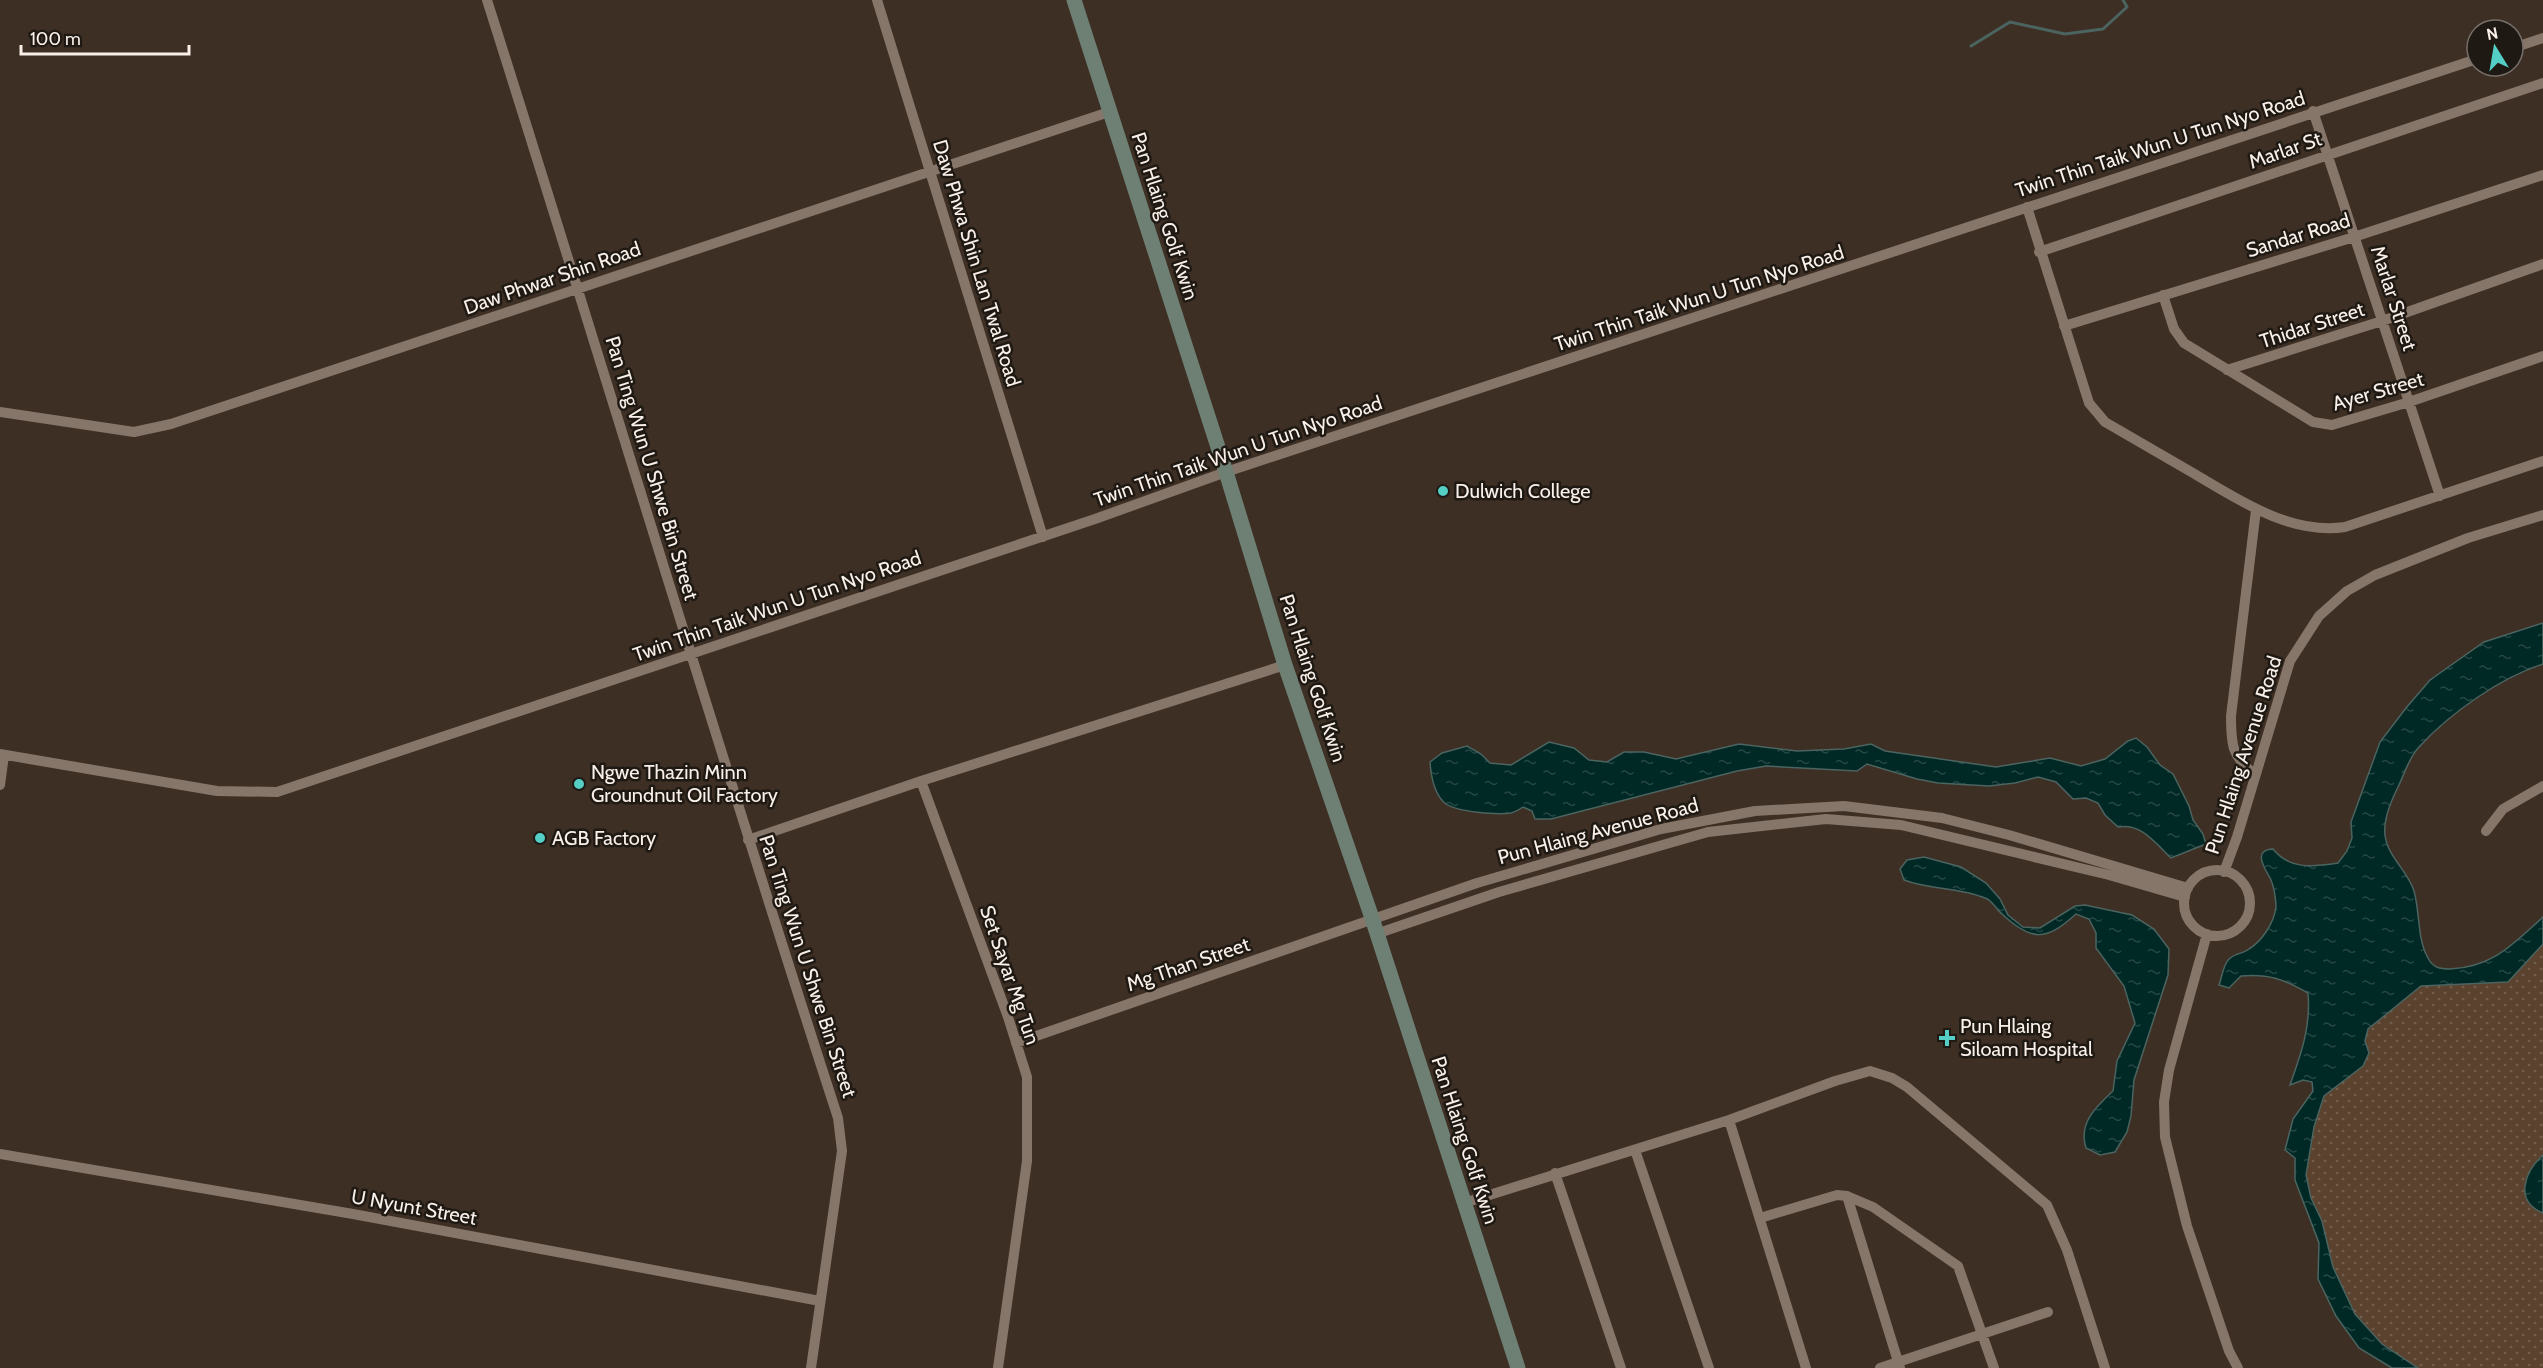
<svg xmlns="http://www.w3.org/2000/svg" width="2543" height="1368" font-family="Cabin,sans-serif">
  <defs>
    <pattern id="grass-dots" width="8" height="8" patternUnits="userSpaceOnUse" patternTransform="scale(1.5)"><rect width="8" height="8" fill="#5a422f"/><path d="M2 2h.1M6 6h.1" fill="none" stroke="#735e4d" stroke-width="1.8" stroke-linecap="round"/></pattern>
    <pattern id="water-ripples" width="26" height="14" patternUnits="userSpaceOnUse" patternTransform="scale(1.5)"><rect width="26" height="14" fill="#002825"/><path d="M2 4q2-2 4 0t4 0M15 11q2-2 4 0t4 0" fill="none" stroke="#264845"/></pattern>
  </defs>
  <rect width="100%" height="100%" fill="#3d2f24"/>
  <!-- grass -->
  <path fill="url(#grass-dots)" d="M2543,935v433h-141l-33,-25 -39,-58 -29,-104 34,-182 163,-29z"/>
  <!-- water -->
  <path fill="url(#water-ripples)" stroke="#4b6460" stroke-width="1.5" d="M2543,623v41c-43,14 -93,49 -124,83 -10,10 -15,28 -21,40 -7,14 -15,32 -13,48 2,21 23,36 29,56 6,21 3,48 14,67 5,10 12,11 22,11 43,-2 63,-25 93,-52v27l-35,38 -87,4 -53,43 -3,12 4,12 -6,13 -39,30 -10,31 -8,48 5,23 11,23 11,46 22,47 27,30 36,24h-26l-33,-20 -23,-32 -18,-37 1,-36 -24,-63v-22l-10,-8 8,-31 20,-28 -1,-9 -9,-2 -13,5c11,-31 21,-58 18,-92 -25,-14 -38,-19 -67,-17l-12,12 -10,-3c3,-8 4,-20 10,-26 6,-6 14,-5 20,-10 13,-8 25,-26 27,-42 0,-7 -2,-20 -5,-27 -5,-10 -20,-30 2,-31 17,21 40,18 65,14l9,-12 5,-13 -1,-16 29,-80 26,-34 24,-28 54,-38z
    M2136,738l11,9 13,18 13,9 16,32 4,14 10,14 3,10 -35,14c-16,-15 -29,-35 -53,-31l-13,-12 -7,-12 -12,-5 -13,1 -17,-17 -18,-5 -23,6 -26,3 -51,-3 -21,-4 -50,-15 -10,7 -91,-5 -29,5 -186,48h-16l-3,-8 -9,-4c-3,2 -8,5 -12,6 -14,2 -53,-1 -65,-9 -12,-9 -15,-28 -16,-42l12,-9 25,-7 14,8 9,9 21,2 38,-23 25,6 15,12 18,2 17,-10h20l32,7 63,-15 58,7 47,-2 27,-5 14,7 111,16 54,-9 31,8 24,-7 23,-18z
    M1924,857l37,10 25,16 14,16 8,16 15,12 17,1 35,-22 10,-1 47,10 22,14 15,20 -1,26 -34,105 -3,36 -4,16 -12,20 -15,3 -14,-7c-8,-25 10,-41 27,-57l4,-30 18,-38 -11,-37 -28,-38v-15l-7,-14 -13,-5c-30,27 -44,28 -74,0 -6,-5 -10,-14 -17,-16 -26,-11 -55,-8 -81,-18l-4,-11 7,-9z
    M2543,1155v58c-29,-12 -19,-41 0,-58z"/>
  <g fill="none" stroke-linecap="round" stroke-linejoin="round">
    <!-- stream -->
    <path stroke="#4b6460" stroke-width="3" d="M1971,46l39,-24 55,12 38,-5 24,-22 -4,-7"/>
    <!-- street -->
    <path stroke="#867569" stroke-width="10" d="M487,0c118,372 230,746 351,1118l4,33 -31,217
      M877,0l166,537
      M2513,48l30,-10
      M2313,111l127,385
      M2027,207l62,196 16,19c29,17 59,34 88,51 46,27 97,62 152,54l198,-66
      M2039,252l504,-169
      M2163,295l11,34 10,14 129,79 19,3 77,-23 134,-46
      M2064,326l290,-89 189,-62
      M2227,370l155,-49 161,-57
      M0,412l134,20 37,-8 938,-312
      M0,754l217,37 60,1 818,-273 131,-47 1251,-413
      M2255,775c-23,-19 -24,-29 -24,-59l25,-206
      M921,781l364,-116
      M0,785l4,-30
      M2486,831l17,-22 40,-23
      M748,840l173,-59 87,236 19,60v84l-29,207
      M2184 903a33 33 0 1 1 66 0a33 33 0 1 1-66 0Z
      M2224,872l13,-35 53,-176 29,-45 28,-25 28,-16 93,-37 75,-23
      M1376,934l123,-42 209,-60 118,-13 75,6 208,50 76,22
      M2207,934l-38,136 -5,32 1,35 22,89 42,125 9,17
      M1016,1043l461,-160 184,-54 94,-18 89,-5 98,12 67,17 179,53
      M1729,1120l106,-39 35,-10 22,7 15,9 140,118 20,45 38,118
      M1635,1150l74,218
      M0,1154l353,60 467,87
      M1555,1173l66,195
      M1847,1196l26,11 85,59 36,102
      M1464,1203l265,-83 77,248
      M1760,1218l77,-23 10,1 53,172
      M1880,1368l168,-56"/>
    <!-- secondary -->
    <path stroke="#6e7f74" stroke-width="15" d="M1074,0l152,472 59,193 87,253 146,450"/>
  </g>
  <!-- markers -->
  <g fill="#55cec5" stroke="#1f1914" stroke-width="2">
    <circle cx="1443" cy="491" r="6"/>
    <circle cx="579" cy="784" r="6"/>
    <circle cx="540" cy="838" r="6"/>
    <path d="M1944 1029h6v6h6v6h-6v6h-6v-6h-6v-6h6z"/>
  </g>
  <g text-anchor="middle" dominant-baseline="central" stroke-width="5" stroke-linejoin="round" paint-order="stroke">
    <!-- street labels -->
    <g font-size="20" fill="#faf0e9" stroke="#1f1914">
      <text transform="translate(2160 144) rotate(-18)">Twin Thin Taik Wun U Tun Nyo Road</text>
      <text transform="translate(2285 150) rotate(-19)">Marlar St</text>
      <text transform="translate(1165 216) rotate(72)">Pan Hlaing Golf Kwin</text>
      <text transform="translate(2298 235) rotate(-17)">Sandar Road</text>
      <text transform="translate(977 263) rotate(73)">Daw Phwa Shin Lan Twal Road</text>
      <text transform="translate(552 278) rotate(-19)">Daw Phwar Shin Road</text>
      <text transform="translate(1699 298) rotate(-18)">Twin Thin Taik Wun U Tun Nyo Road</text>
      <text transform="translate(2394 298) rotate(72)">Marlar Street</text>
      <text transform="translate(2312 325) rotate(-18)">Thidar Street</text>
      <text transform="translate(2378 391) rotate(-16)">Ayer Street</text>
      <text transform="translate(1238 451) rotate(-19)">Twin Thin Taik Wun U Tun Nyo Road</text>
      <text transform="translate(652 468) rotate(73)">Pan Ting Wun U Shwe Bin Street</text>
      <text transform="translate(777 606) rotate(-19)">Twin Thin Taik Wun U Tun Nyo Road</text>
      <text transform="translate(1313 678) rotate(72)">Pan Hlaing Golf Kwin</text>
      <text transform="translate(2243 755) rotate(-72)">Pun Hlaing Avenue Road</text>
      <text transform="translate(1598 831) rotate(-15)">Pun Hlaing Avenue Road</text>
      <text transform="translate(1188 964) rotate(-19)">Mg Than Street</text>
      <text transform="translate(808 966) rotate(72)">Pan Ting Wun U Shwe Bin Street</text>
      <text transform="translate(1010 975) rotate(71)">Set Sayar Mg Tun</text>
      <text transform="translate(1465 1140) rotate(72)">Pan Hlaing Golf Kwin</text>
      <text transform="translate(414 1207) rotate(10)">U Nyunt Street</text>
    </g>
    <!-- poi labels -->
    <g font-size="20" fill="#faf0e9" stroke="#1f1914" text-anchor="start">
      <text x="1455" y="491">Dulwich College</text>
      <text x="591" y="772">Ngwe Thazin Minn<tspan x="591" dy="23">Groundnut Oil Factory</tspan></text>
      <text x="552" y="838">AGB Factory</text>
      <text x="1960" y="1026">Pun Hlaing<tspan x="1960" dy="23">Siloam Hospital</tspan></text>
    </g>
  </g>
  <!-- north arrow -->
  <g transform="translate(2495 48) rotate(349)"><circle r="28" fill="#1f1914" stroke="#776f69" stroke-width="1.5"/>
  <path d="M0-4.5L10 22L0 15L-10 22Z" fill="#55cec5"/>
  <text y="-9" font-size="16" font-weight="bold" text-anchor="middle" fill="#faf0e9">N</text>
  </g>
  <!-- scale -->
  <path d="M21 45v9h168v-9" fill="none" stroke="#faf0e9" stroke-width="3"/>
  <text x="30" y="45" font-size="18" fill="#faf0e9" stroke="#1f1914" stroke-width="4.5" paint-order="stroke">100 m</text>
</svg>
